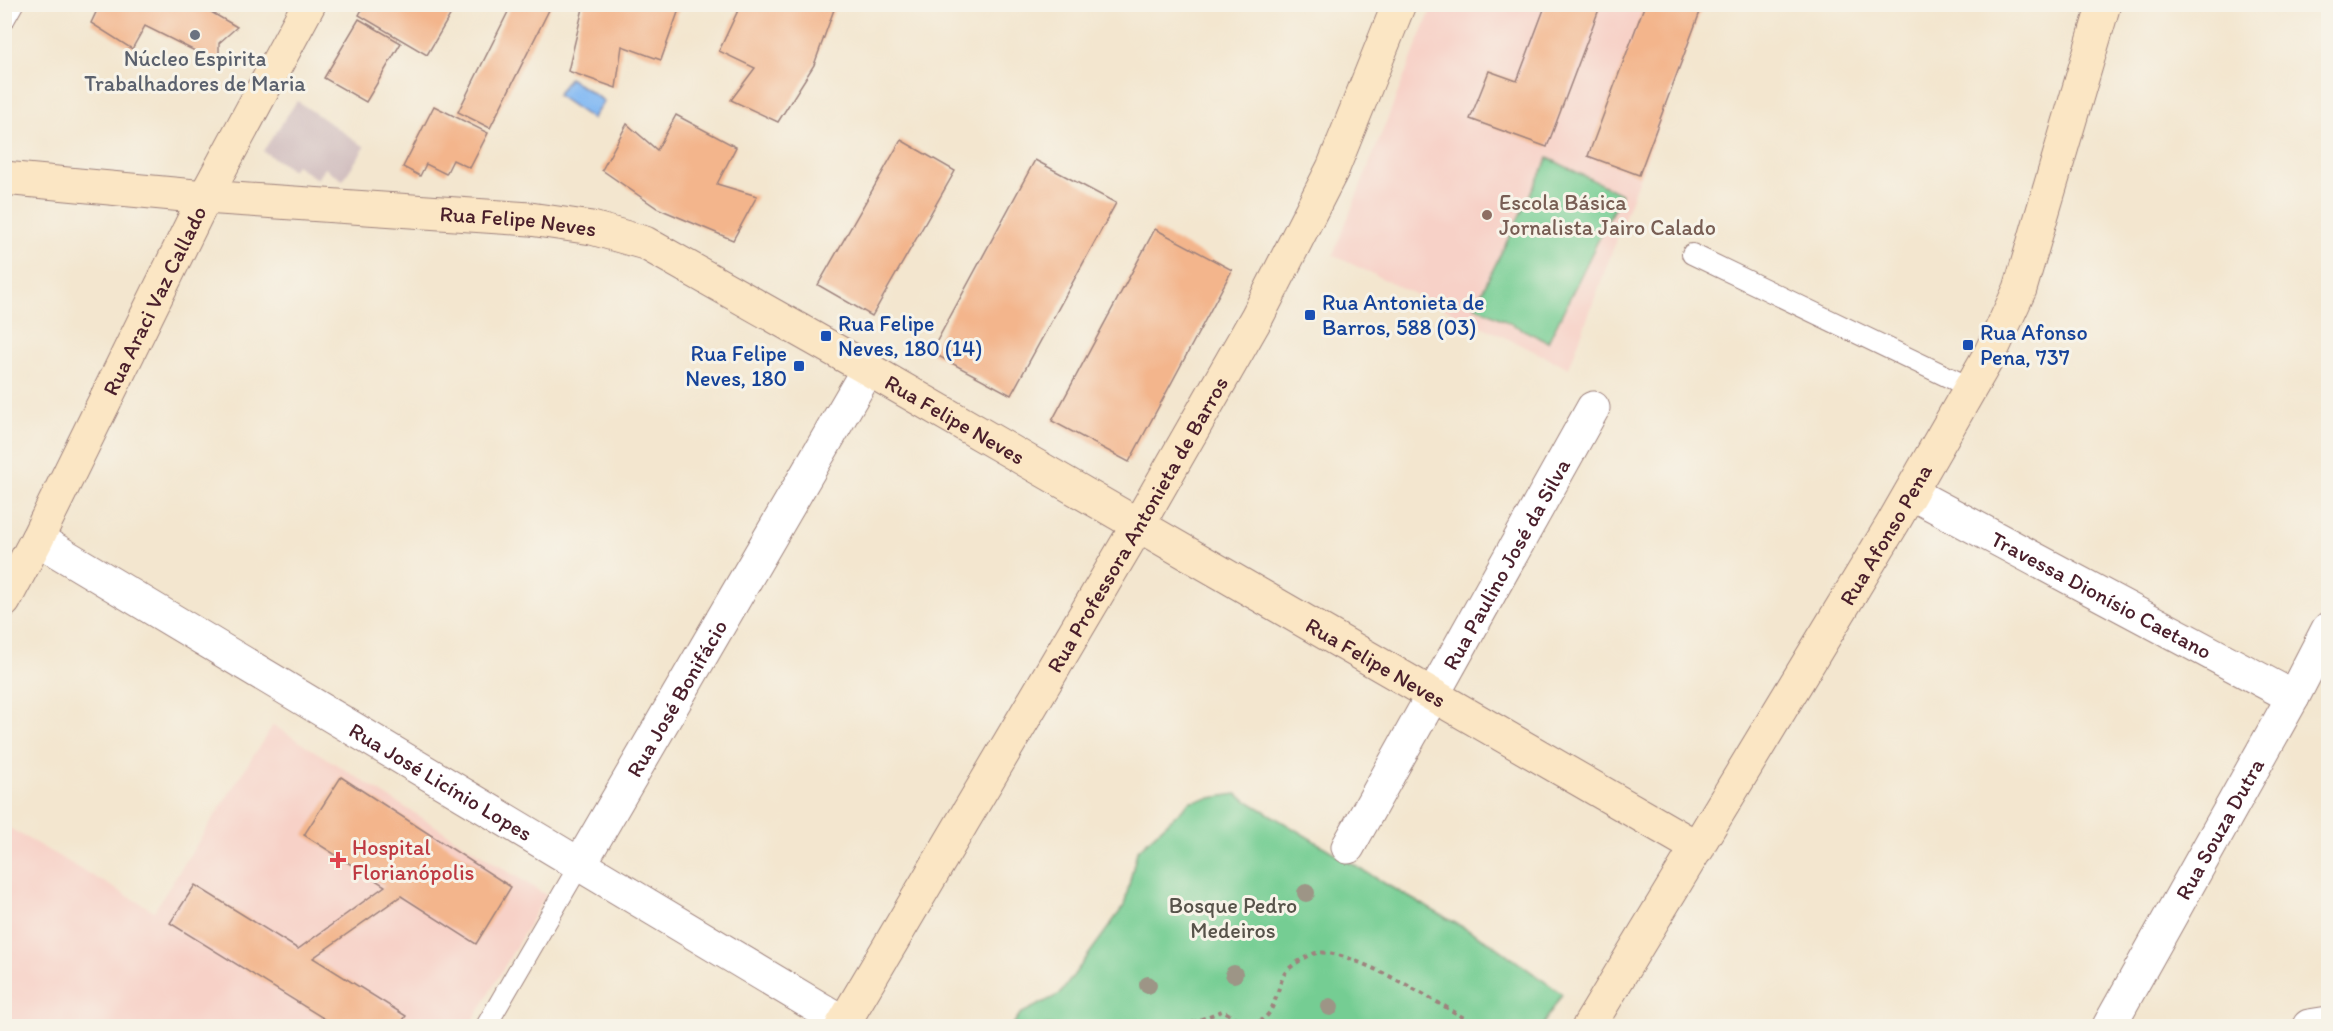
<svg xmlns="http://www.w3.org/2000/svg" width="2333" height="1031" font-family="Itim,sans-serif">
  <rect width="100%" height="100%" fill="#f7f3e8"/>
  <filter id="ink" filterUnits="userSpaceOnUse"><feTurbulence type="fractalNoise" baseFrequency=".0167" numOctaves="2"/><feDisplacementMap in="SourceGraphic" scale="12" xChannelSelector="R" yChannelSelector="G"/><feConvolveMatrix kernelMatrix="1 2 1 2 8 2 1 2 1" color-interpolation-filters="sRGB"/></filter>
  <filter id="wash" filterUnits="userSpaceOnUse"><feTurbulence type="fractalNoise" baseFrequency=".008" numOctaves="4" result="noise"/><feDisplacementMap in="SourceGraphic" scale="24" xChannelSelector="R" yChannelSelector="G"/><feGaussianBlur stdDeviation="1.35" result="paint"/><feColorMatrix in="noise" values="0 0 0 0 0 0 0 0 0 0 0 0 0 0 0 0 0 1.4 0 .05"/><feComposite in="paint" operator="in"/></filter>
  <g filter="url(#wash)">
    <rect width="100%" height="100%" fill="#f3e6cf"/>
    <!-- built -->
    <path fill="#f7d1c7" d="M1433,5h270l-134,363 -236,-113z
      M273,725l273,170 -76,131h-465l-1,-201 150,86z"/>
    <!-- industrial -->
    <path fill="#d2bfc0" d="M297,101l68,46 -22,33 -18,-12 -8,11 -21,-14 -4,5 -29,-19z"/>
    <!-- green -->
    <path fill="#74cd93" stroke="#5f765f" stroke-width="1.5" d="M1548,158l73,36 -73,148 -73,-36z
      M1236,794l153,92 102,57 71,51 -20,32h-530l8,-12 40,-20 64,-88 13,-55 54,-50z"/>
    <!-- water -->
    <path fill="#84baf3" stroke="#676c8f" stroke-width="1.5" d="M569,78l35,23 -12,18 -35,-24z"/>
    <g id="blocks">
      <!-- building -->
      <path fill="#f3b58c" d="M100,4h97l40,23 -18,16v20l-74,-37 -13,23 -41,-26z
        M365,4h86l4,3 -28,48 -68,-40z
        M512,4h40l-62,124 -32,-16z
        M584,4h97l-20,56 -39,-14 -6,42 -48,-17z
        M741,4h40l5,3 1,-3h49l-22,61 -36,57 -47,-22 24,-32 -36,-17z
        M1546,4h55l-54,143 -77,-28 19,-48 28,10z
        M1645,4h58l-64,171 -51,-19z
        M359,19l42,24 -35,59 -42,-24z
        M434,106l54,27 -18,35 -17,-8 -7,14 -20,-10 -6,12 -17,-9z
        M676,115l60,32 -19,37 40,12 -24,44 -76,-32 -55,-38 25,-46 30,26z
        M901,140l54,31 -83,145 -54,-31z
        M1035,160l81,43 -105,192 -80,-43z
        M1155,229l77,41 -103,192 -77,-41z
        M341,777l170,110 -35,57 -75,-48 -88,62 93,58 -7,10h-63l-166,-103 25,-38 103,64 87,-63 -81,-51z"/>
    </g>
  </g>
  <g filter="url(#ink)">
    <use href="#blocks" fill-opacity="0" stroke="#9e827d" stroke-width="1.5"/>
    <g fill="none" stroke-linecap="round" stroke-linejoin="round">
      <!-- lane casing -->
      <g stroke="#9e827d" stroke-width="22">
        <path id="lane" d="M4,20l9,-16
          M1692,254l279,134
          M486,1026l94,-162"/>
      </g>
      <!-- street casing -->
      <g stroke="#9e827d" stroke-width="35">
        <g id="street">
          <path id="s1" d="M1911,493l382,204"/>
          <path id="s2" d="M37,539l807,484"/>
          <path id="s3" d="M1348,847l245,-439"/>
          <path id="s4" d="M580,864l288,-495"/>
          <path id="s5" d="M2109,1026l184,-329 35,-68"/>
          <path d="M2309,1026l19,-3"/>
        </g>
      </g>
      <!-- secondary casing -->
      <g stroke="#9e827d" stroke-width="35">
        <g id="secondary">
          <path id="s6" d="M4,178l201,19 325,22 62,9 53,15 223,126 830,479"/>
          <path id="s7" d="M4,601l33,-62 168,-342 104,-193"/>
          <path id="s8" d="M842,1026l296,-501 119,-208 76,-149 66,-164"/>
          <path id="s9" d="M1589,1026l304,-503 98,-171 29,-63 84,-285"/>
        </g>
      </g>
      <!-- path -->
      <path stroke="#9e827d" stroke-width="4" stroke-dasharray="4.5 4.5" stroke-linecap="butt" d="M1184,1026l38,-15c6,2 19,11 24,12 30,4 29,-34 39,-50 6,-8 21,-17 31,-20 31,-7 132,55 161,73"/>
      <!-- lane -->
      <use href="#lane" stroke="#fff" stroke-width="20"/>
      <!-- street -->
      <use href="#street" stroke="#fff" stroke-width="33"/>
      <!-- secondary -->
      <use href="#secondary" stroke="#fbe6c4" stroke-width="33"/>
    </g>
    <!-- trees -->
    <g fill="#9d9586">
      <circle cx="1306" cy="893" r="9"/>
      <circle cx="1234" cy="974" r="9"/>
      <circle cx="1148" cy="985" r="9"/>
      <circle cx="1330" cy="1007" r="9"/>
    </g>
  </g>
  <!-- markers -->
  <circle fill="#6b7280" stroke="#f7f3e8" stroke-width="2" cx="195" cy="35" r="6"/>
  <circle fill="#8d6e63" stroke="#f7f3e8" stroke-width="2" cx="1487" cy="215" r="6"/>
  <g fill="#1a4fb4" stroke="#f7f3e8" stroke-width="2">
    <rect x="1304" y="309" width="12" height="12" rx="3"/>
    <rect x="820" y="330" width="12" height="12" rx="3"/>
    <rect x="1962" y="339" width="12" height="12" rx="3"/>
    <rect x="793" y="360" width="12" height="12" rx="3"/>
  </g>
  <path fill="#e0444e" stroke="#f7f3e8" stroke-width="2" d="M335 851h6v6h6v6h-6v6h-6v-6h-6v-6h6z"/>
  <g text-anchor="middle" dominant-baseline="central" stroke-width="6" stroke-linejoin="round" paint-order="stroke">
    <!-- worship labels -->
    <g font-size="22" fill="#5b616d" stroke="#f7f3e8">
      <text x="195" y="58">Núcleo Espirita<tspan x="195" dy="25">Trabalhadores de Maria</tspan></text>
    </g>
    <!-- education labels -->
    <g font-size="22" fill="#785e54" stroke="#f7f3e8" text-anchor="start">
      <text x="1499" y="202">Escola Básica<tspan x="1499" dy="25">Jornalista Jairo Calado</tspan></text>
    </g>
    <!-- street labels -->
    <g font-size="22" fill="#4a1f2b" stroke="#f7f3e8">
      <text stroke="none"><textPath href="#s6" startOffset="516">Rua Felipe Neves</textPath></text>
      <text stroke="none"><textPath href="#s7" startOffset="336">Rua Araci Vaz Callado</textPath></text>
      <text stroke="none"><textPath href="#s6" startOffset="1002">Rua Felipe Neves</textPath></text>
      <text stroke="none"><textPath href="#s8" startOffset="582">Rua Professora Antonieta de Barros</textPath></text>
      <text stroke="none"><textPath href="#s9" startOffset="574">Rua Afonso Pena</textPath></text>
      <text stroke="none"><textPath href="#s3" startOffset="324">Rua Paulino José da Silva</textPath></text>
      <text stroke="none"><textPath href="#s1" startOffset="216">Travessa Dionísio Caetano</textPath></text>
      <text stroke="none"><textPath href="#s6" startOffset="1488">Rua Felipe Neves</textPath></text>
      <text stroke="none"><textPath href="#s4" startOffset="192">Rua José Bonifácio</textPath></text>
      <text stroke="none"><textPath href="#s2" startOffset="471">Rua José Licínio Lopes</textPath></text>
      <text stroke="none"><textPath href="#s5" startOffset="226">Rua Souza Dutra</textPath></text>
    </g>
    <!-- transit labels -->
    <g font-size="22" fill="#164399" stroke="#f7f3e8" text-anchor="start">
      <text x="1322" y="302">Rua Antonieta de<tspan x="1322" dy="25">Barros, 588 (03)</tspan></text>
      <text x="838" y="323">Rua Felipe<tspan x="838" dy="25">Neves, 180 (14)</tspan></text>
      <text x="1980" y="332">Rua Afonso<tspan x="1980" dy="25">Pena, 737</tspan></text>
      <text x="787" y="353" text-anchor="end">Rua Felipe<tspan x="787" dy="25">Neves, 180</tspan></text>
    </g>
    <!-- health labels -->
    <g font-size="22" fill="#be3a42" stroke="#f7f3e8" text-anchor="start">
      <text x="352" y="847">Hospital<tspan x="352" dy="25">Florianópolis</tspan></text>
    </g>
    <!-- park labels -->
    <g font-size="22" fill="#57534a" stroke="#f7f3e8">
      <text x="1233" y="905">Bosque Pedro<tspan x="1233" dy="25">Medeiros</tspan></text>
    </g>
  </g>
  <!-- margin -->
  <rect width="2333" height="1031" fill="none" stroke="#f7f3e8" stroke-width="24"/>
</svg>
